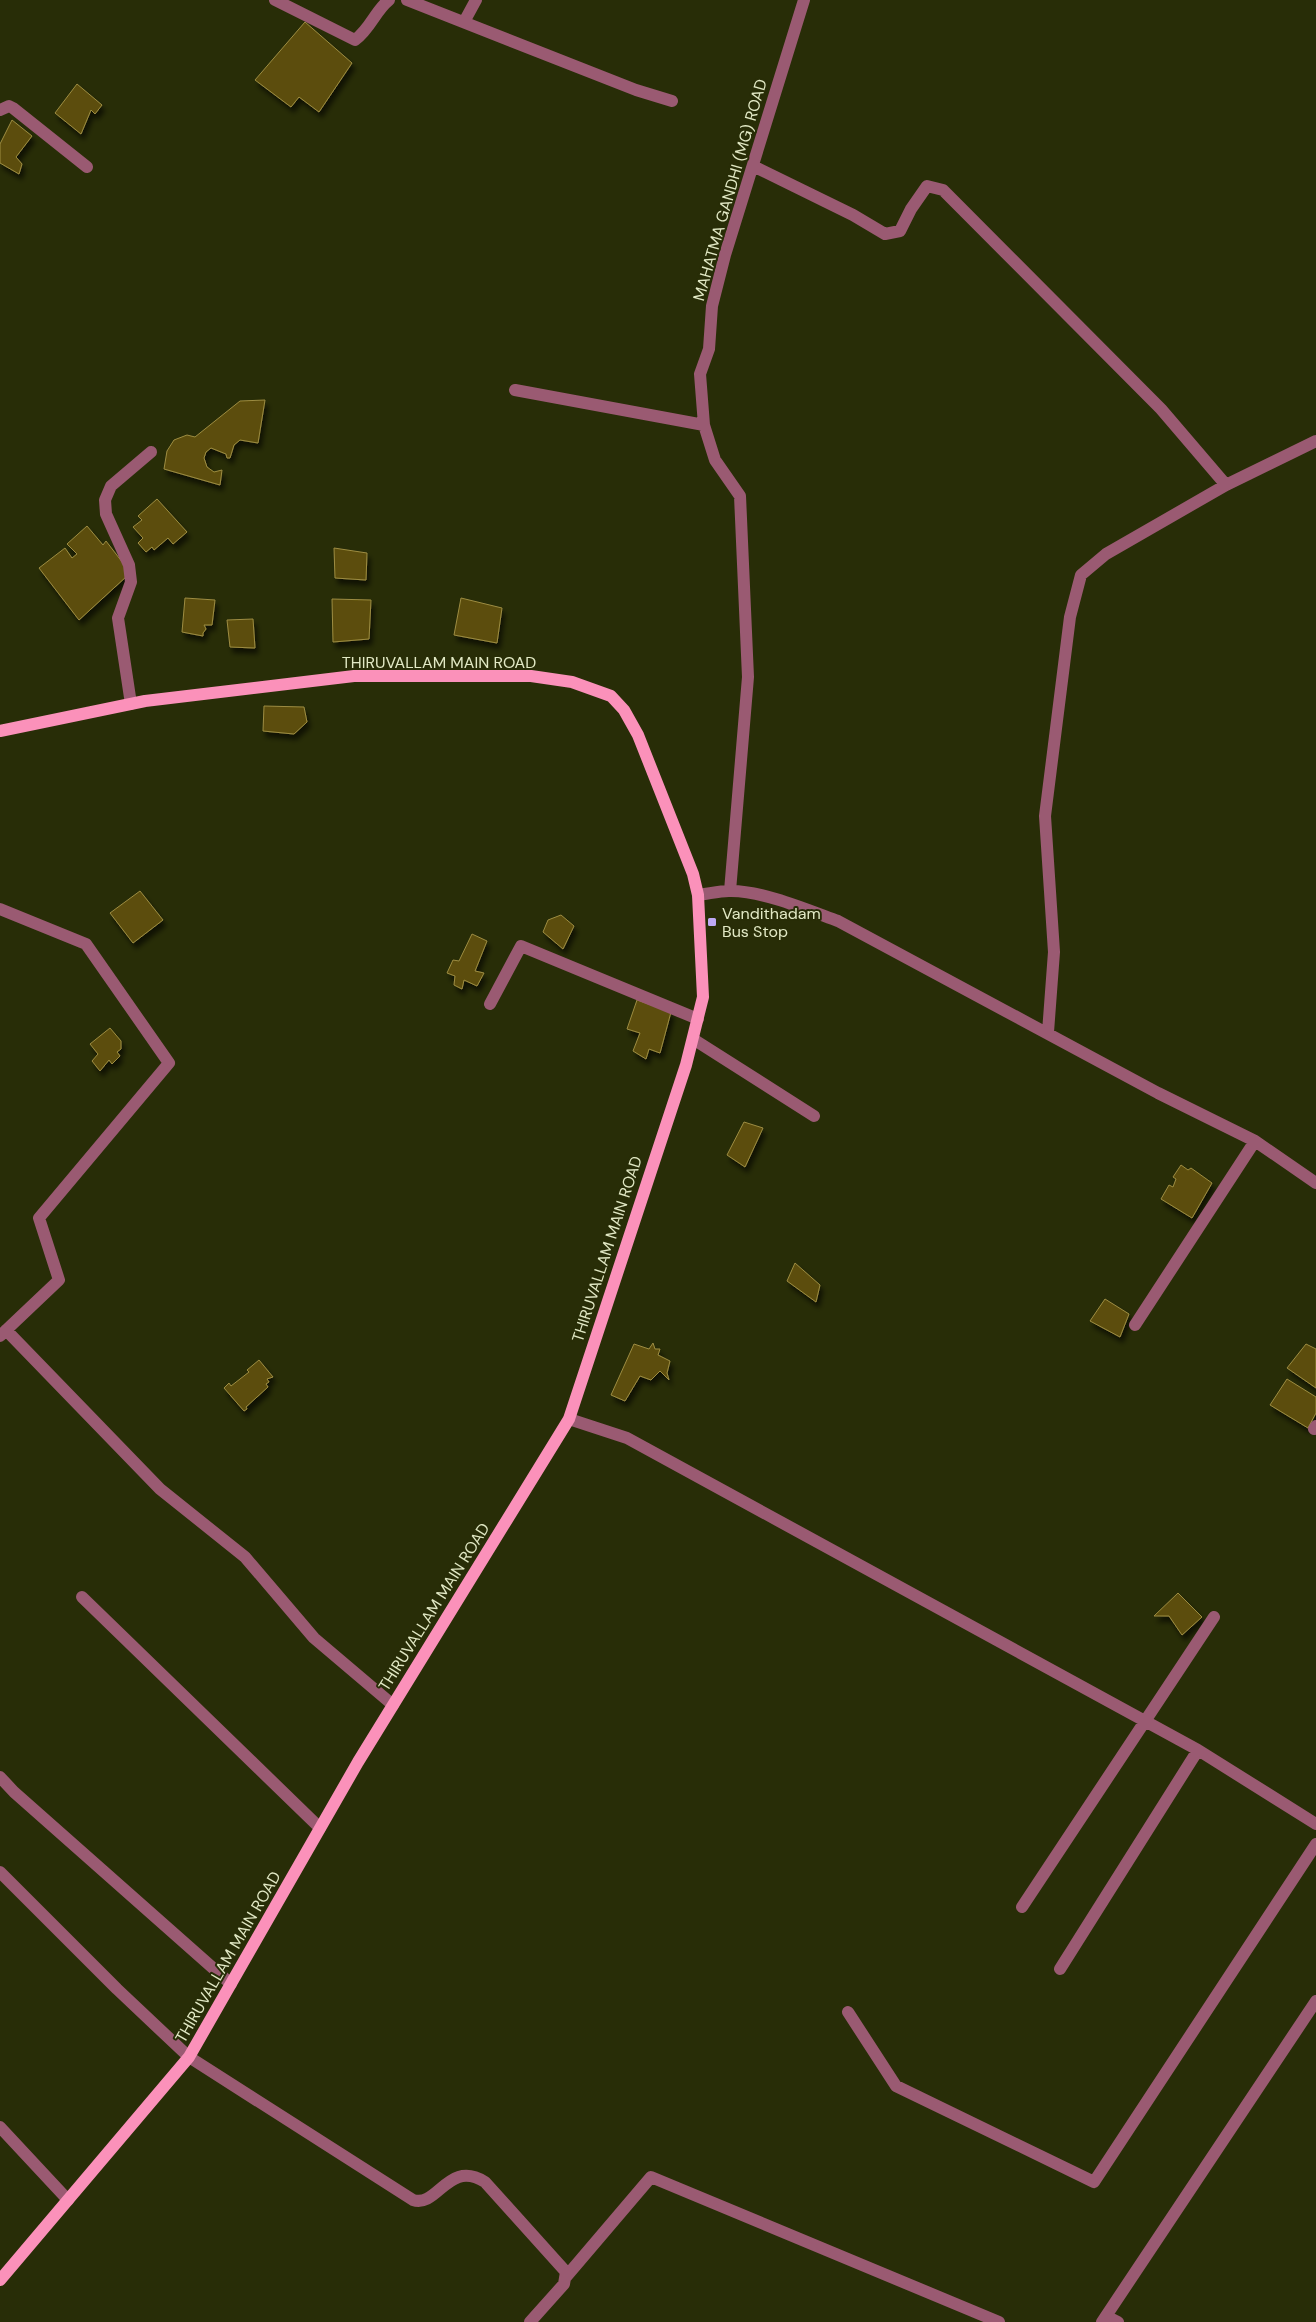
<svg xmlns="http://www.w3.org/2000/svg" width="1316" height="2322" font-family="'DM Sans',sans-serif">
  <defs>
    <filter id="shadow"><feDropShadow dx="3" dy="5.5" stdDeviation="2.5" flood-color="#0009"/></filter>
  </defs>
  <rect width="100%" height="100%" fill="#282d07"/>
  <!-- building -->
  <path fill="#5c4e09" stroke="#9d8c43" filter="url(#shadow)" d="M305,22l47,41 -33,49 -20,-15 -8,10 -36,-27z
    M77,84l25,21 -7,9 -4,-4 -10,24 -26,-21z
    M12,120l20,16 -16,21 6,7 -3,10 -19,-11v-19z
    M265,400l-7,43 -18,-3 -6,5 -4,13h-3l-1,-4 -15,-6 -5,4 -2,6 3,9 7,5 8,-2 -2,15 -56,-16 3,-18 7,-11 13,-5 8,2 45,-36z
    M157,499l30,33 -14,12 -5,-6 -14,12 -2,-3 -6,5 -8,-9 5,-5 -10,-11 9,-7 -4,-4z
    M87,526l16,19 3,-4 20,26 1,9 -48,44 -40,-52 26,-20 7,10 5,-4 -10,-10z
    M334,548l33,5 -1,27 -31,-2z
    M185,598l30,2 -3,25h-8l2,4 -3,4v3l-21,-4z
    M461,598l41,10 -5,35 -43,-8z
    M332,599l39,1 -2,39 -36,3z
    M253,619l2,29 -25,-1 -3,-27z
    M264,706l40,1 3,15 -13,12 -31,-3z
    M140,891l23,29 -30,23 -23,-30z
    M561,915l13,11 -11,23 -20,-17 5,-12z
    M472,934l15,7 -12,30 9,2 -7,13 -13,-6 -2,9 -8,-4 1,-9 -8,-3 6,-13 6,1z
    M637,1000l34,12 -11,41 -11,-4 -3,10 -13,-8 7,-18 -13,-4z
    M110,1028l11,13v8l-4,3 3,4 -8,8 -3,-4 -9,11 -8,-10 6,-7 -8,-10z
    M744,1122l19,6 -18,39 -18,-12z
    M1181,1165l7,5 3,-2 21,15 -20,35 -31,-19 8,-14 4,2 3,-8 -3,-2z
    M795,1263l25,22 -4,17 -29,-21z
    M1105,1299l24,15 -9,23 -30,-16z
    M653,1343l2,6h5l-2,6 12,6 -3,12 2,7 -9,-9 -9,9 -11,-4 -15,25 -14,-6 23,-51 15,5z
    M1306,1344l10,5v39l-29,-20z
    M259,1360l14,17 -6,2 2,3 -3,2 2,3 -22,20 1,2 -3,2 -20,-23 5,-5 2,3 18,-14 -2,-2z
    M1287,1379l29,18v16l-8,15 -38,-23z
    M1178,1593l24,24 -20,18 -13,-19h-15z"/>
  <g fill="none" stroke-linecap="round" stroke-linejoin="round">
    <!-- minor -->
    <path stroke="#9a5a72" stroke-width="12" d="M275,0l80,40c16,-12 20,-29 34,-40
      M407,0l229,90 36,11
      M464,22l12,-22
      M0,110l9,-4 4,2 74,59
      M753,166l100,49 32,19 15,-3 11,-22 16,-23 16,4 218,219 65,76
      M515,390l189,35
      M131,704l-13,-86 13,-36 -2,-17 -23,-51 -1,-14 6,-14 40,-34
      M730,891l18,-214 -8,-181 -25,-36 -11,-35 -4,-51 9,-25 3,-43 13,-51 79,-255
      M698,895c10,-1 21,-4 31,-4 32,-1 79,19 109,30l320,172 97,48 61,42
      M0,909l86,35 83,119 -130,155 20,62 -59,56
      M490,1004l31,-58 177,73
      M1048,1032l6,-80 -9,-136 25,-199 11,-42 25,-21 120,-69 90,-44
      M693,1039l121,77
      M1135,1325l120,-184
      M6,1330l154,159 85,68 69,81 79,67
      M569,1419l58,19 571,312 118,74
      M1314,1429l2,-3
      M82,1597l238,231
      M0,1777l14,15 217,192
      M0,1872l117,117 72,68 224,143c25,8 35,-41 72,-18l81,90 -2,12 -34,38
      M1022,1907l192,-290
      M1060,1969l138,-219
      M848,2012l48,74 198,96 222,-338
      M0,2127l68,73
      M565,2278l86,-101 348,145
      M1106,2316l12,6
      M1102,2322l214,-321"/>
    <!-- major -->
    <path stroke="#fb91ba" stroke-width="12" d="M0,731l145,-30 209,-25h177l41,6 39,14 13,14 14,25 55,139 5,21 5,102 -17,68 -117,354 -211,343 -169,295 -189,223"/>
  </g>
  <!-- markers -->
  <rect fill="#bea9f5" stroke="#282d07" stroke-width="2" x="707" y="917" width="10" height="10" rx="2.5"/>
  <g text-anchor="middle" dominant-baseline="central" stroke-width="4" stroke-linejoin="round" paint-order="stroke">
    <!-- street labels -->
    <g font-size="16" fill="#e2e9c5" stroke="#282d07">
      <text transform="translate(730 190) rotate(-74)">MAHATMA GANDHI (MG) ROAD</text>
      <text x="439" y="662">THIRUVALLAM MAIN ROAD</text>
      <text transform="translate(607 1249) rotate(-72)">THIRUVALLAM MAIN ROAD</text>
      <text transform="translate(434 1607) rotate(-58)">THIRUVALLAM MAIN ROAD</text>
      <text transform="translate(228 1957) rotate(-60)">THIRUVALLAM MAIN ROAD</text>
    </g>
    <!-- poi labels -->
    <g font-size="16" fill="#e2e9c5" stroke="#282d07" text-anchor="start">
      <text x="722" y="913">Vandithadam<tspan x="722" dy="18">Bus Stop</tspan></text>
    </g>
  </g>
</svg>
